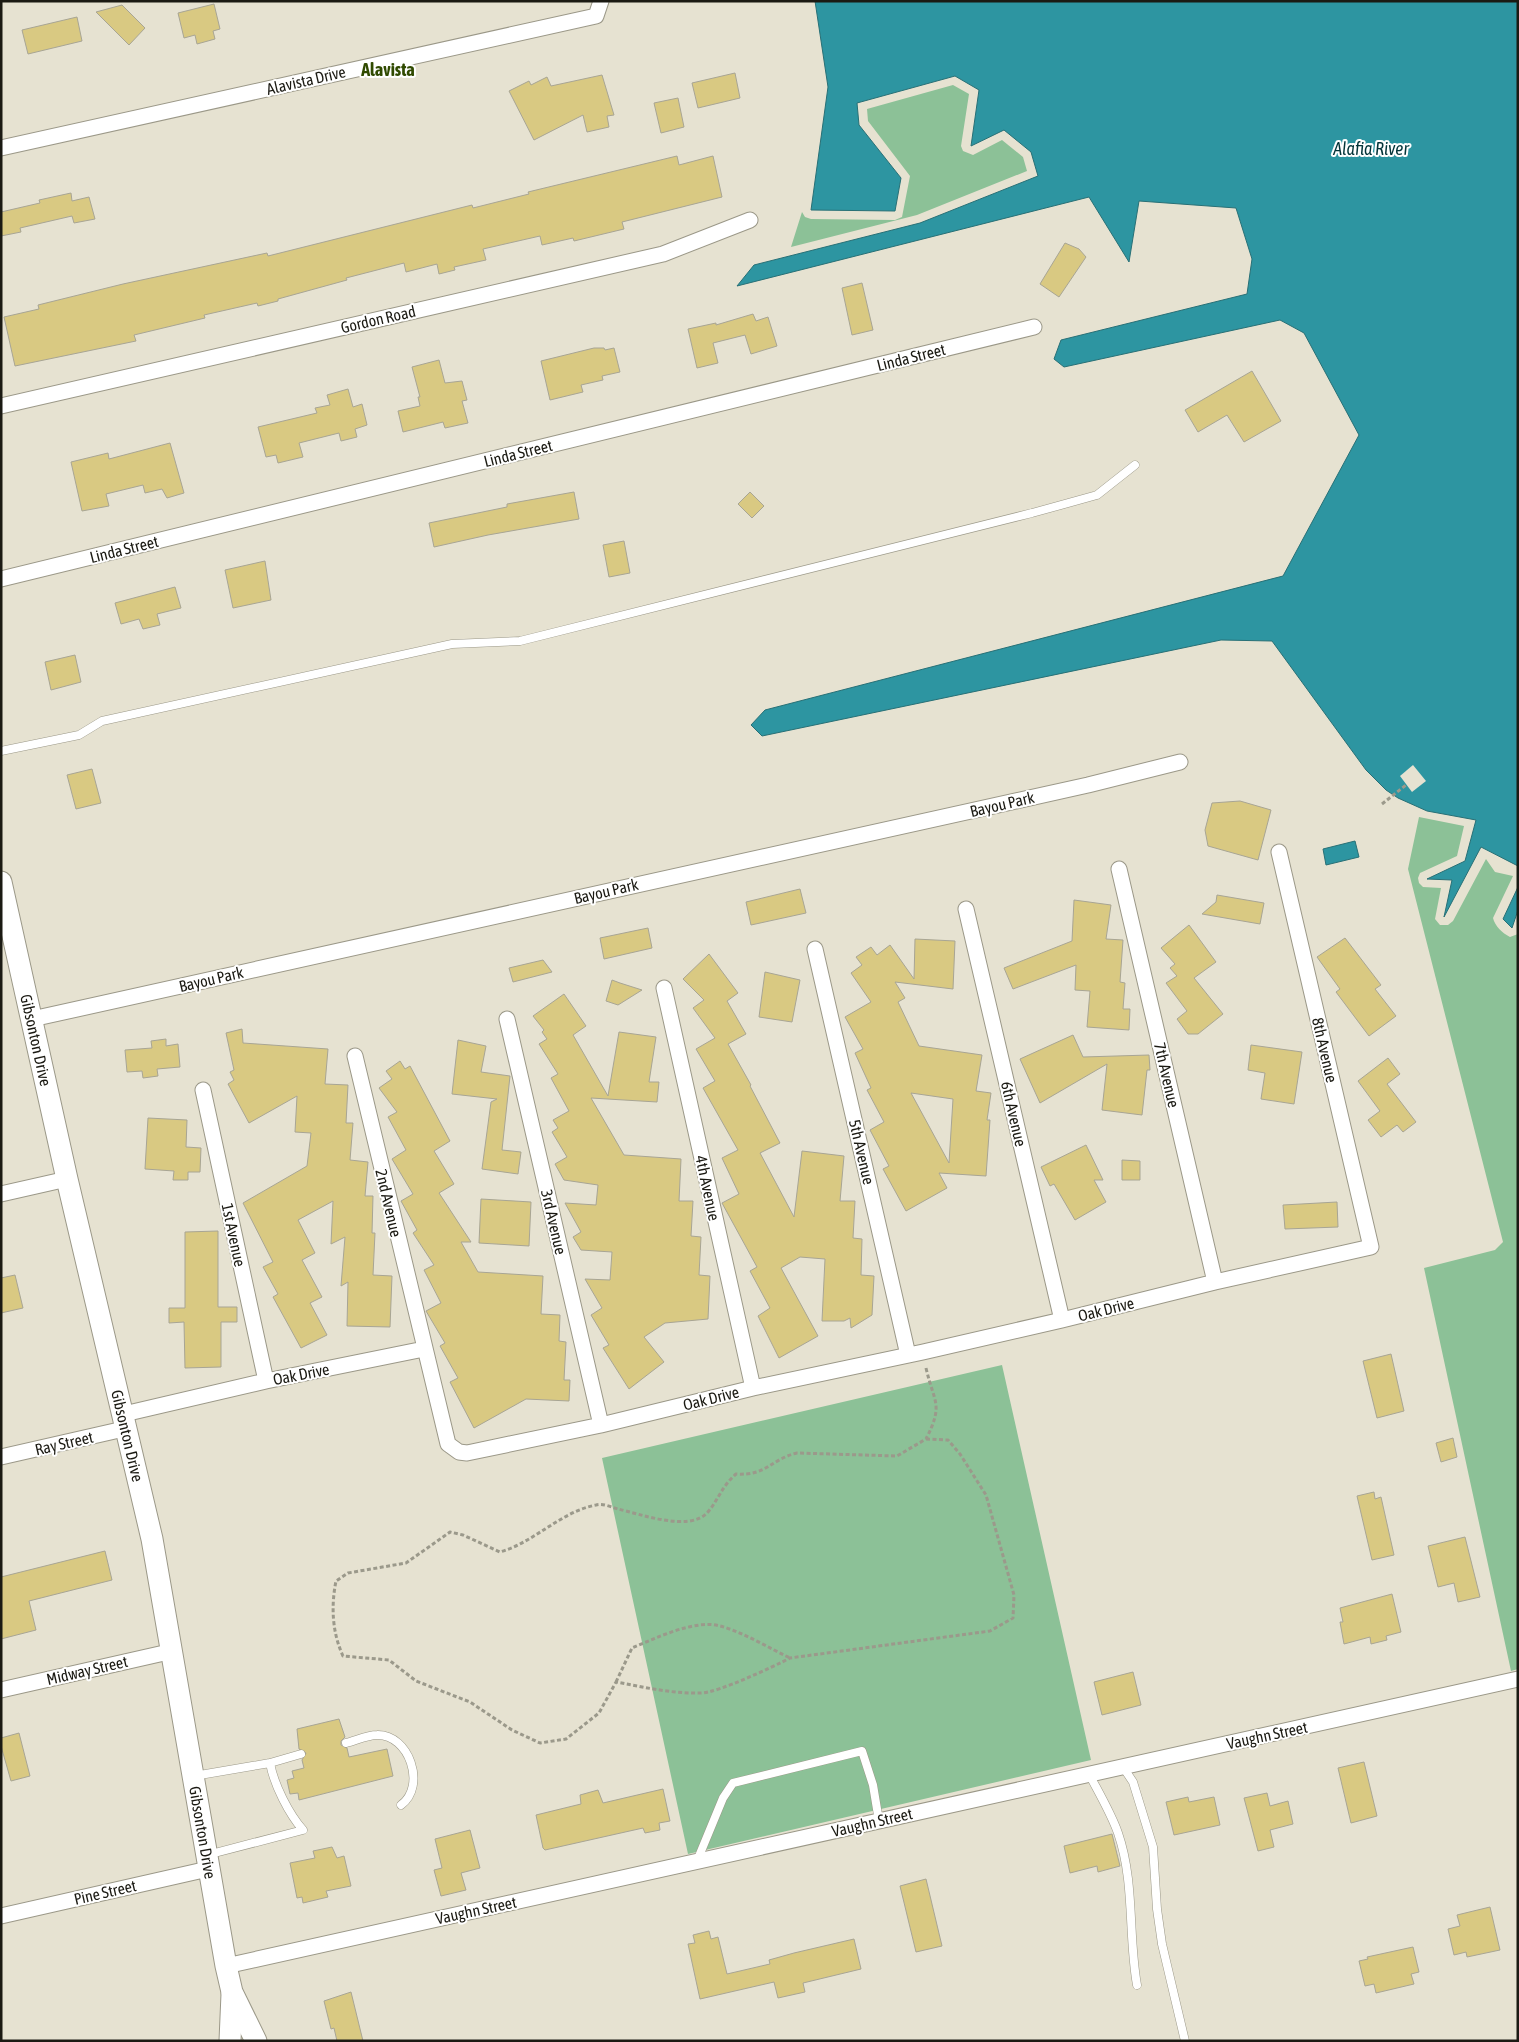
<svg xmlns="http://www.w3.org/2000/svg" width="1519" height="2042" font-family="'Asap Condensed',sans-serif">
  <rect width="100%" height="100%" fill="#e6e2d1"/>
  <!-- green -->
  <path fill="#8cc197" d="M953,85l16,9 -8,52 2,5 10,4 29,-15 21,17 4,14 -110,44 -126,32 11,-35 3,5 6,2 84,1 7,-3 8,-41 -42,-55 -1,-12z
    M1419,817l45,9 -7,30 -37,17 -2,5 1,5 4,4 18,1 -6,31 5,6h8l5,-4 33,-62 9,13 18,4 -20,42c2,8 9,15 17,19l8,-3v735l-7,2 -87,-403 71,-18 8,-8 -95,-373z
    M1002,1365l89,395 -403,94 -86,-396z"/>
  <!-- water -->
  <path fill="#2d95a1" stroke="#287076" d="M815,1h703v865l-37,-19 -37,70 8,-37 -25,-1 38,-18 11,-41 -49,-9 -29,-13 -12,-8 -20,-20 -94,-129 -51,-1 -459,96 -11,-11 14,-15 518,-134 76,-141 -55,-102 -24,-13 -216,47 -10,-8 7,-19 186,-46 5,-35 -16,-51 -97,-7 -10,61 -40,-65 -352,89 17,-21 166,-42 118,-47 -7,-24 -27,-22 -33,16 8,-56 -24,-14 -98,27 2,22 42,53 -6,33 -84,-1 17,-123z
    M1355,841l4,16 -33,8 -3,-16z
    M1518,887v23l-6,18 -9,-9z"/>
  <!-- pier -->
  <path fill="#e6e2d1" d="M1413,765l13,16 -14,11 -12,-16z"/>
  <!-- building -->
  <path fill="#d9c982" stroke="#a8a594" fill-rule="evenodd" d="M214,4l6,25 -7,2 2,8 -18,5 -2,-9 -11,3 -6,-25z
    M122,5l23,23 -16,17 -33,-33z
    M77,17l5,24 -54,13 -6,-24z
    M735,73l5,25 -42,10 -6,-25z
    M602,75l12,40 -7,1 2,11 -22,5 -4,-17 -49,25 -25,-49 20,-10 2,4 16,-8 4,9z
    M678,98l6,29 -23,6 -7,-30z
    M677,156l2,9 34,-9 9,41 -100,25 2,7 -50,12 -1,-3 -31,7 -2,-9 -57,13 3,11 -32,7 1,3 -16,4 -2,-10 -31,8 -2,-9 -58,15 1,2 -69,19v2l-20,5 -1,-3 -53,12 1,3 -71,17 2,6 -121,25 -11,-49 35,-8 -1,-4 85,-21 144,-31 1,3 204,-51 1,3 56,-14 -1,-2z
    M71,193l1,8 17,-4 6,22 -21,4 -2,-7 -52,12 1,4 -20,4v-24l39,-9 -1,-3z
    M1065,243l14,6 7,8 -27,40 -19,-13z
    M862,283l11,47 -21,5 -10,-47z
    M753,314l3,7 12,-4 9,29 -26,8 -6,-19 -32,8 5,20 -21,5 -9,-39 28,-6v2z
    M594,348h10l1,2 9,-2 6,24 -18,4 1,4 -22,5 2,7 -33,8 -9,-39z
    M439,360l6,23 17,-2 5,19 -5,1 6,22 -23,5 -2,-6 -40,10 -5,-21 22,-5 -2,-9h2l-8,-30z
    M1252,371l29,50 -37,21 -17,-27 -29,17 -13,-22z
    M348,389l5,18 9,-3 5,21 -12,4 2,8 -16,4 -2,-8 -40,10 4,14 -25,6 -2,-8 -10,2 -8,-30 59,-14 -2,-5 15,-3 -3,-10z
    M170,443l14,50 -17,5 -5,-9 -17,4 -2,-8 -37,9 3,12 -27,5 -11,-49 37,-9 1,6z
    M574,492l5,27 -91,16 -54,12 -5,-24 78,-16v-3z
    M750,492l14,14 -12,12 -14,-14z
    M624,541l6,32 -21,4 -6,-32z
    M265,561l6,39 -38,8 -8,-38z
    M175,587l6,21 -24,6 3,11 -17,4 -4,-10 -18,5 -6,-21z
    M75,655l6,27 -30,8 -6,-28z
    M92,769l9,34 -25,6 -9,-34z
    M1240,801l31,9 -13,50 -50,-14 -3,-16 7,-27z
    M800,889l6,24 -55,12 -5,-23z
    M1217,895l47,8 -4,21 -58,-10 14,-12z
    M1074,900l37,5 -5,34 17,1 -3,42 5,1 -2,26h7l-1,21 -42,-3 3,-36 -15,-1 1,-25 -63,24 -9,-21 68,-27z
    M1189,925l27,37 -22,16 29,36 -25,20h-10l-11,-15 10,-8 -21,-28 11,-7 -7,-8 5,-4 -14,-16z
    M648,928l4,20 -48,11 -4,-21z
    M1345,938l36,47 -6,4 21,27 -27,20 -33,-44 4,-3 -23,-32z
    M915,939l40,2 -2,48 -58,-7 10,16 -7,4 21,44 63,9 -6,36 15,2 -4,27h3l-4,56 -47,-3 8,15 -41,23 -23,-42 6,-3 -19,-36 14,-8 -17,-32 4,-2 -16,-35 8,-4 -18,-32 26,-15 -20,-29 11,-8 -6,-8 15,-10 6,8 13,-10 24,34zM911,1093l42,6 -4,64z
    M709,954l29,39 -11,8 19,33 -18,10 23,41 -1,1 30,57 -20,10 34,64 8,-66 42,5 -4,45h15l-2,37 9,1 -1,36 13,1 -2,39 -21,13 -1,-10 -6,3h-22l3,-62 -25,-2 -19,11 37,68 -39,22 -21,-42 12,-8 -20,-37 7,-4 -35,-64 17,-9 -17,-36 16,-8 -35,-62 12,-7 -19,-32 19,-11 -22,-30 11,-8 -21,-21z
    M543,960l9,12 -39,10 -4,-14z
    M765,972l35,8 -8,42 -33,-5z
    M612,980l8,3 22,7 -24,15 -12,-4z
    M564,994l22,32 -13,9 35,61 11,-64 37,5 -7,45h10l-2,20 -66,-4 33,57 57,4 -2,42h14l-2,35 10,1 -2,38 11,1 -2,43 -43,4 -21,14 20,25 -35,27 -26,-41 6,-3 -18,-30 11,-7 -17,-29 25,1 2,-28 -31,-2 -8,-13 8,-5 -16,-29 31,2 2,-20 -34,-5 -9,-16 12,-7 -15,-25 6,-4 -5,-8 16,-9 -18,-33 7,-4 -19,-30 8,-5 -5,-7 2,-2 -11,-14z
    M242,1029l1,14 85,6 -3,35 23,1 -2,38h7l-3,37 18,2 -3,34h8l-1,37h3l-2,42 19,1 -2,51 -43,-1 1,-44 -7,4 4,-49 -14,7 2,-43 -35,19 17,33 -13,7 20,37 -12,6 17,32 -26,13 -28,-51 5,-3 -15,-27 10,-5 -30,-59 64,-37 4,-33 -16,-1 2,-36 -48,27 -21,-39 6,-4 -4,-8 4,-2 -8,-37z
    M1073,1035l10,22 66,-2 1,15h-3l-5,45 -40,-5 5,-46 -67,39 -20,-44z
    M166,1039v7l12,-2 2,23 -23,2 1,7 -15,2 -1,-7 -15,1 -2,-22 27,-2 -1,-7z
    M458,1040l28,6 -5,26 29,4 -8,74 19,2 -3,22 -36,-5 9,-67 6,-3 -45,-5z
    M1251,1045l51,7 -8,52 -33,-5 4,-26 -17,-3z
    M1388,1058l12,16 -13,10 29,38 -13,10 -6,-7 -16,12 -13,-17 12,-9 -22,-30z
    M400,1061l5,8 5,-3 40,75 -16,10 20,33 -15,9 32,49h-10l17,30 65,4 -2,38 19,1 -1,26 7,1 -2,38h6l-1,21 -43,-2 -52,29 -24,-46 8,-4 -18,-32 5,-3 -19,-32 15,-8 -17,-33 10,-5 -21,-32 4,-3 -16,-29 12,-7 -21,-35 14,-9 -18,-33 9,-5 -18,-24 13,-9 -6,-8z
    M148,1118l39,2 -1,27 15,1 -1,24h-12v8h-15l1,-9 -29,-2z
    M1086,1145l17,35h-9l12,22 -31,18 -21,-36 -4,2 -9,-19z
    M1122,1160l18,1v19h-18z
    M481,1199l50,3 -2,44 -50,-3z
    M1337,1202l1,25 -53,2 -2,-24z
    M218,1231v76h19v15h-16v45l-36,1 -1,-46 -15,1v-15h16v-76z
    M15,1275l8,33 -22,5v-35z
    M1391,1354l13,57 -27,7 -14,-57z
    M1453,1438l4,19 -16,5 -5,-19z
    M1374,1492l1,7 6,-2 13,58 -22,5 -15,-64z
    M1465,1537l15,60 -22,5 -4,-19 -16,4 -10,-41z
    M105,1551l7,29 -83,21 7,29 -35,9v-62z
    M1392,1594l9,38 -15,4 1,4 -16,4 -1,-7 -26,7 -4,-22h3l-3,-14z
    M1133,1672l8,33 -39,10 -8,-33z
    M339,1719l6,18 -4,4v4l6,3 2,9 38,-8 6,27 -94,24 -1,-7 -8,1 -3,-14 7,-2 -2,-7 12,-3 -2,-8 4,-7 -7,-4 -2,-20z
    M19,1733l11,43 -19,5 -10,-35v-8z
    M1364,1762l13,54 -26,7 -13,-55z
    M663,1789l7,32 -11,2 1,7 -15,3 -2,-5 -98,22 -2,-2 -7,-33 45,-11 -1,-9 18,-5 5,13z
    M1267,1793l3,13 18,-5 5,23 -23,6 4,17 -16,4 -14,-53z
    M1188,1797l1,5 25,-5 6,28 -46,10 -8,-33z
    M470,1830l10,38 -19,5 5,17 -25,6 -7,-26 8,-2 -7,-29z
    M1112,1834l8,32 -22,6 -1,-6 -27,7 -6,-27z
    M332,1847l5,11 7,-2 7,30 -25,5 2,6 -25,6 -1,-6 -5,1 -7,-35 25,-5 -2,-7z
    M926,1879l16,67 -26,6 -16,-66z
    M1490,1907l10,43 -33,7 -1,-5 -12,3 -6,-26 12,-3 -3,-11z
    M709,1931l2,8 7,-2 9,37 43,-10 -1,-4 25,-7 60,-14 7,30 -58,14 2,9 -27,6 -4,-16 -74,17 -12,-55 7,-1 -2,-8z
    M1413,1947l6,25 -8,2 3,10 -38,9 -2,-9 -9,2 -6,-25 9,-2 -1,-2z
    M351,1992l12,49h-26l-3,-13 -3,1 -7,-28z"/>
  <g fill="none" stroke-linecap="round" stroke-linejoin="round">
    <!-- lane casing -->
    <g stroke="#9b9888" stroke-width="9">
      <path id="lane" d="M1,751l78,-16 23,-14 350,-77 68,-3 512,-128 65,-18 38,-30
        M346,1743c9,-2 21,-8 31,-8 32,-1 50,51 24,70
        M1123,1767l10,15 20,65 4,62 5,35 23,97
        M1089,1774c10,19 22,39 29,59 17,49 10,102 19,152
        M194,1776l76,-13 31,-9
        M207,1855l96,-25c-14,-16 -29,-45 -33,-67
        M697,1861l26,-63 10,-15 129,-32 11,34 6,36"/>
    </g>
    <!-- street casing -->
    <g stroke="#9b9888" stroke-width="17">
      <path id="street" d="M1,148l595,-132 5,-15
        M1,406l662,-152 87,-34
        M1,579l1033,-252
        M1119,869l96,413
        M966,909l96,411
        M815,949l93,406
        M664,988l89,400
        M32,1019l1056,-234 92,-23
        M507,1019l94,406
        M355,1056l93,388 11,8 8,1 134,-28 152,-37 170,-36 139,-32 153,-38 156,-35 -92,-395
        M203,1090l63,291
        M1,1194l66,-15
        M124,1414l142,-33 158,-32
        M1,1457l127,-29
        M1,1690l172,-39
        M1,1916l207,-47
        M226,1966l1292,-287"/>
    </g>
    <!-- secondary casing -->
    <g stroke="#9b9888" stroke-width="23">
      <g id="secondary">
        <path id="s1" d="M1,882l66,297 85,360 74,427 6,26 24,49"/>
        <path d="M230,2041l2,-47"/>
      </g>
    </g>
    <!-- path -->
    <path stroke="#9b998b" stroke-width="3" stroke-dasharray="4 2.5" stroke-linecap="butt" d="M1382,804l24,-19
      M926,1368c8,35 18,36 0,71
      M926,1439l22,1 12,14 26,41 28,100 -1,23 -23,13 -200,27c-17,9 -73,35 -89,35 -29,1 -57,-6 -85,-11l-17,31 -33,26 -26,4 -28,-13 -42,-28 -54,-21 -27,-21 -46,-4c-11,-24 -12,-50 -7,-75l12,-8 58,-10 44,-31 13,3 37,17c35,-10 60,-40 96,-47 7,-2 15,2 22,4 22,5 71,23 89,4 11,-12 14,-26 29,-39 31,2 35,-15 61,-21l100,3z
      M616,1682l16,-34c24,-10 63,-29 88,-22 23,6 49,22 70,32"/>
    <!-- lane -->
    <use href="#lane" stroke="#fff" stroke-width="8"/>
    <!-- street -->
    <use href="#street" stroke="#fff" stroke-width="15"/>
    <!-- secondary -->
    <use href="#secondary" stroke="#fff" stroke-width="21"/>
  </g>
  <g text-anchor="middle" dominant-baseline="central" stroke-width="4" stroke-linejoin="round" paint-order="stroke">
    <!-- street labels -->
    <g font-size="16" fill="#1b1a13" stroke="#fff">
      <text transform="translate(306 80) rotate(-13)">Alavista Drive</text>
      <text transform="translate(378 319) rotate(-13)">Gordon Road</text>
      <text transform="translate(911 357) rotate(-14)">Linda Street</text>
      <text transform="translate(518 453) rotate(-14)">Linda Street</text>
      <text transform="translate(124 549) rotate(-14)">Linda Street</text>
      <text transform="translate(1002 804) rotate(-13)">Bayou Park</text>
      <text transform="translate(606 891) rotate(-13)">Bayou Park</text>
      <text transform="translate(211 979) rotate(-13)">Bayou Park</text>
      <text stroke="none"><textPath href="#s1" startOffset="162">Gibsonton Drive</textPath></text>
      <text transform="translate(1325 1050) rotate(77)">8th Avenue</text>
      <text transform="translate(1167 1075) rotate(77)">7th Avenue</text>
      <text transform="translate(1014 1114) rotate(77)">6th Avenue</text>
      <text transform="translate(862 1152) rotate(77)">5th Avenue</text>
      <text transform="translate(708 1188) rotate(78)">4th Avenue</text>
      <text transform="translate(389 1203) rotate(77)">2nd Avenue</text>
      <text transform="translate(554 1222) rotate(77)">3rd Avenue</text>
      <text transform="translate(234 1235) rotate(78)">1st Avenue</text>
      <text transform="translate(1106 1309) rotate(-14)">Oak Drive</text>
      <text transform="translate(301 1374) rotate(-11)">Oak Drive</text>
      <text transform="translate(711 1398) rotate(-14)">Oak Drive</text>
      <text stroke="none"><textPath href="#s1" startOffset="568">Gibsonton Drive</textPath></text>
      <text transform="translate(64 1443) rotate(-13)">Ray Street</text>
      <text transform="translate(87 1670) rotate(-13)">Midway Street</text>
      <text transform="translate(1267 1735) rotate(-12)">Vaughn Street</text>
      <text transform="translate(872 1822) rotate(-13)">Vaughn Street</text>
      <text stroke="none"><textPath href="#s1" startOffset="972">Gibsonton Drive</textPath></text>
      <text transform="translate(105 1892) rotate(-13)">Pine Street</text>
      <text transform="translate(476 1910) rotate(-12)">Vaughn Street</text>
    </g>
    <!-- neighbourhood labels -->
    <g font-size="18" font-weight="bold" fill="#304a00" stroke="#fff">
      <text x="388" y="69">Alavista</text>
    </g>
    <!-- water labels -->
    <g font-size="18" font-style="italic" fill="#033439" stroke="#fff">
      <text x="1371" y="148">Alafia River</text>
    </g>
  </g>
  <!-- border -->
  <rect width="1519" height="2042" fill="none" stroke="#1b1a13" stroke-width="5"/>
</svg>
